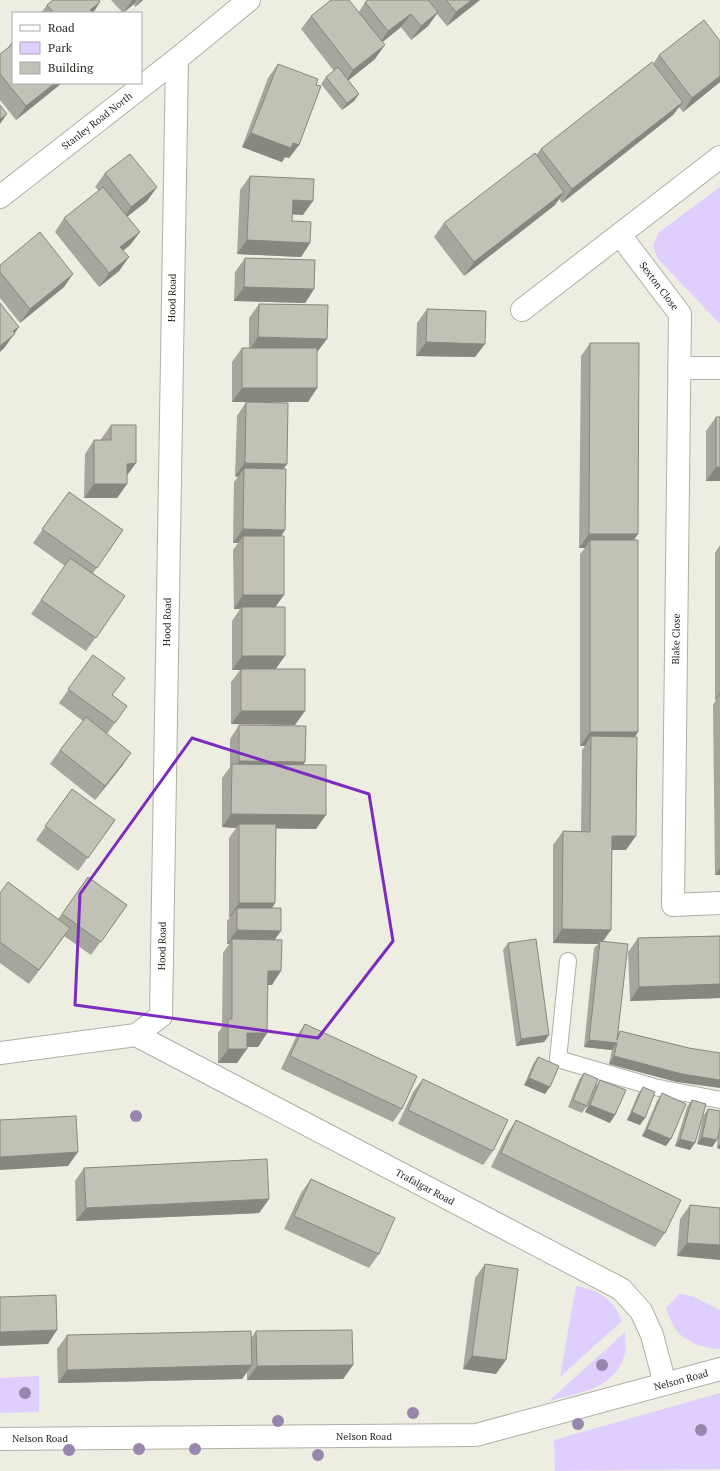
<svg xmlns="http://www.w3.org/2000/svg" width="720" height="1471" font-family="'PT Serif',serif">
  <rect width="100%" height="100%" fill="#eeede1"/>
  <!-- green -->
  <path fill="#decffe" d="M720,187v137l-63,-66 -4,-13 6,-13z
    M576,1286c24,5 36,11 46,35l-62,56z
    M679,1294l13,2 28,14v39c-14,0 -34,-7 -43,-18 -5,-7 -9,-16 -11,-23z
    M625,1332c0,6 2,15 0,21 -9,37 -45,39 -76,48z
    M39,1376v36l-39,1v-35z
    M720,1393v76l-165,2 -1,-31z"/>
  <g fill="none" stroke-linecap="round" stroke-linejoin="round">
    <!-- service casing -->
    <g stroke="#b0afa4" stroke-width="18">
      <path id="service" d="M568,961l-10,98 96,28 66,13"/>
    </g>
    <!-- minor casing -->
    <g stroke="#b0afa4" stroke-width="24">
      <path id="minor" d="M0,197l177,-138 72,-59
        M620,235l60,79 -7,591 47,-2
        M522,310l198,-153
        M679,368h41
        M136,1035l485,254 20,22 11,24 13,49
        M0,1053l136,-18 25,-19 16,-957
        M0,1439l476,-4 244,-66"/>
    </g>
    <!-- service -->
    <use href="#service" stroke="#fff" stroke-width="16"/>
    <!-- minor -->
    <use href="#minor" stroke="#fff" stroke-width="22"/>
  </g>
  <!-- trees -->
  <g fill="#9986ad">
    <circle cx="136" cy="1116" r="6"/>
    <circle cx="602" cy="1365" r="6"/>
    <circle cx="25" cy="1393" r="6"/>
    <circle cx="413" cy="1413" r="6"/>
    <circle cx="278" cy="1421" r="6"/>
    <circle cx="578" cy="1424" r="6"/>
    <circle cx="701" cy="1430" r="6"/>
    <circle cx="139" cy="1449" r="6"/>
    <circle cx="195" cy="1449" r="6"/>
    <circle cx="69" cy="1450" r="6"/>
    <circle cx="318" cy="1455" r="6"/>
  </g>
  <!-- wall -->
  <path fill="#a7a69c" d="M111,0h32l-8,7 -1,-3 -11,9z
    M368,0h112l-33,26 -10,-12 -9,12 -17,14 -10,-13 -19,15 -7,17 -27,21 11,14 -5,7 -12,9 -21,-26 5,-7 8,-6 -33,-42 10,-13 48,-4 6,-10z
    M99,1l-6,12h-52l6,-8z
    M13,40v43h49l-46,37 -16,-20v-46l7,-5z
    M659,55l61,27 -37,30 -4,-5 -6,8 -111,88 -3,-4 -4,6 -91,71 -30,-39 10,-14 92,-68 5,-6 112,-85z
    M278,64l38,21 -17,60 -10,13 -4,-1 -3,5 -40,-15 26,-69z
    M105,173l52,14 -10,14 -20,15 13,16 -10,13 -7,6 6,6 -10,14 -20,16 -44,-55 9,-14 35,-27 -4,-4z
    M250,176l53,39 -11,-1v7l18,22 -9,14 -64,-3 3,-64z
    M245,258l69,31 -9,14 -71,-2 1,-29z
    M0,265l64,22 -44,36 -20,-25z
    M259,304l68,35 -10,13v36l-9,14h-76v-40l10,-14h7v-30z
    M427,309l48,48 -59,-1 1,-33z
    M590,343l48,191 -4,6 4,192 -3,5 -9,113h-14l-9,91 15,93 2,-3 57,51 -68,-18 3,-14 -28,-3 10,-99 4,-4 -45,-1v-98l10,-14 18,1 1,-82 3,-4h-5v-192l5,-6h-6l2,-192z
    M246,402l38,67 -3,67 -6,71 1,62 19,56 -64,-1v-42l9,-12h-8v-49l8,-12h-6l-1,-59 5,-7h-5l1,-61 4,-5 -3,-1 2,-60z
    M716,417h4v64h-14v-50z
    M111,425l16,51v8l-10,14h-33l1,-44 9,-14h7v-1z
    M69,492l54,38 -30,43 32,23 -39,55 -55,-37 34,-48 -32,-23z
    M720,545v330h-5l-2,-170 3,-5h-1v-147z
    M93,655l20,40 14,11 -20,28 24,19 -9,13 -27,34 -45,-36 10,-14 23,-29 -24,-18z
    M239,725l64,40 13,64 -40,-1 -1,75 -3,5 3,32 -3,45h-5v48l-9,14h-11l-10,16h-19v-30l4,-6 1,-74 6,-9h-2v-23l3,-4h-1v-79l7,-10 -14,-1v-49l8,-11v-28z
    M72,789l43,31 -37,51 -42,-31z
    M88,877l39,28 -36,50 -27,-19 -35,48 -29,-21v-70l58,26z
    M720,936v62l-90,3 -2,-49 10,-14z
    M508,943l41,92 -5,7 -28,4 -13,-96z
    M305,1024l97,85 -9,13 -112,-53 15,-32z
    M538,1057l7,37 -21,-9 9,-21z
    M584,1073l3,33 -5,7 -14,-6 11,-27z
    M423,1079l70,72 -10,14 -85,-41 15,-32z
    M600,1080l10,43 -25,-11 10,-25z
    M643,1087l-3,38 -13,-5 11,-26z
    M662,1093l4,53 -24,-10 15,-35z
    M692,1100l-2,50 -15,-4 12,-39z
    M708,1109l12,2v38l-3,-1 1,-12 -1,4 -5,7 -15,-3 6,-28z
    M516,1120l149,113 -10,14 -164,-80 16,-33z
    M84,1168l185,31 -10,14 -183,8 -1,-40z
    M311,1179l68,75 -10,14 -85,-39 17,-36z
    M690,1205l30,3 -43,48 3,-37z
    M485,1264l11,110 -33,-5 12,-91z
    M256,1331l97,34 -10,14 -96,1v-8l-5,7 -184,4 -1,-34 10,-14 184,3z"/>
  <!-- shaded-wall -->
  <path fill="#88877f" d="M132,0h5l-3,4 -11,9z
    M140,0h3l-8,7z
    M472,0h8l-33,26 9,-14z
    M100,2l-7,11 -3,-3z
    M438,12l-10,14 -17,14 10,-14z
    M411,14l-10,13 -22,18 9,-14z
    M385,45l-10,14 -31,25 9,-14z
    M720,76v6l-37,30 9,-14z
    M55,83h7l-46,37 10,-14z
    M359,94l-5,7 -12,9 5,-7z
    M683,102l-10,13 -111,88 10,-14z
    M7,114l-7,10v-5z
    M251,133l42,10 6,2 -10,13 -4,-1 -3,5 -40,-15z
    M157,187l-10,14 -25,20 9,-14z
    M564,192l-9,13 -91,71 10,-14z
    M293,200l20,1 -10,14 -20,-1z
    M140,232l-10,13 -20,16 10,-14z
    M247,240l63,3 -9,14 -64,-3z
    M129,257l-10,14 -20,16 10,-14z
    M73,274l-9,13 -44,36 10,-14z
    M244,287l70,2 -9,14 -71,-2z
    M19,327l-14,20 -5,5v-6l13,-15z
    M258,337l69,2 -10,13 -68,-1z
    M426,342l59,2 -10,13 -59,-1z
    M242,388h75l-9,14h-76z
    M136,463l-10,14 1,-13z
    M245,463l42,1 -10,14 -33,-10 -6,9 -3,-1z
    M716,467h4v14h-14z
    M94,484h33l-10,14h-33z
    M243,529l42,1 -9,14 -33,-8 -5,7h-5z
    M589,534h49l-10,14 -38,-8 -5,8h-6z
    M243,595h41l-10,14 -32,-2 -2,2h-6z
    M242,656h43l-10,14 -34,-1 -1,1h-8z
    M720,692v2l-4,6h-1z
    M241,711h64l-10,14 -64,-1z
    M590,732h48l-9,14 -38,-10 -6,10h-5z
    M131,753l-9,13 -27,34 10,-14z
    M239,761l66,1 -9,14 -64,-4z
    M231,814l95,1 -10,14 -77,-1v-4l-3,4 -14,-1z
    M612,836h24l-10,14h-24z
    M720,868v7h-5z
    M239,903h36l-9,14 -29,-9 -7,9h-1z
    M70,928l-10,14 -31,42 10,-14z
    M562,929l49,1 -10,14 -1,-3 -2,3 -45,-1z
    M237,930l44,1 -10,14 -39,-6 -3,5h-2z
    M268,971h13l-9,14h-14z
    M720,984v14l-90,3 9,-14z
    M247,1033h20l-9,14h-21z
    M549,1035l-5,7 -28,4 5,-7z
    M589,1040l28,3 -5,7 -28,-3z
    M228,1049h19l-10,14h-19z
    M614,1056l106,24v8l-43,-6 -68,-18z
    M529,1078l21,9 -5,7 -21,-9z
    M590,1105l25,10 -5,8 -25,-11z
    M632,1112l13,6 -5,7 -13,-5z
    M647,1129l24,10 -5,7 -24,-10z
    M702,1137l15,3 -5,7 -15,-3z
    M680,1139l15,4 -5,7 -15,-4z
    M720,1144v5l-3,-1z
    M78,1152l-10,14 -68,4v-13z
    M269,1199l-10,14 -183,8 10,-13z
    M687,1243l33,2v15l-43,-4z
    M57,1330l-9,14 -48,2v-14z
    M472,1356l34,4 -10,14 -33,-5z
    M252,1365l-10,14 -184,4 9,-13z
    M353,1365l-10,14 -96,1 10,-14z"/>
  <!-- building -->
  <path fill="#c2c1b5" stroke="#88877f" d="M53,0h46l1,2 -10,8 3,3h-39l-7,-8z
    M331,0h18l36,45 -32,25 -42,-54z
    M368,0h60l10,12 -17,14 -10,-12 -23,17 -23,-29z
    M446,0h26l-16,12z
    M704,20l16,21v35l-28,22 -33,-43z
    M13,44v39h42l-29,23 -26,-32v-20z
    M652,62l31,40 -111,87 -31,-40z
    M278,64l40,15 -2,6 5,1 -22,59 -6,-2 -2,5 -40,-15z
    M338,67l21,27 -12,9 -21,-26z
    M0,105l7,9 -7,5z
    M535,153l29,39 -90,70 -30,-39z
    M130,154l27,33 -26,20 -26,-34z
    M250,176l64,3 -1,22 -20,-1 -1,21 19,1 -1,21 -63,-3z
    M103,187l37,45 -20,15 9,10 -20,16 -45,-55z
    M40,232l33,42 -43,35 -30,-37v-7z
    M245,258l70,2 -1,29 -70,-2z
    M0,303l19,24 -6,4 2,3 -15,12z
    M259,304l69,1 -1,34 -69,-2z
    M427,309l59,2 -1,33 -59,-2z
    M590,343h49l-1,191h-49z
    M242,348h75v40h-75z
    M246,402l42,1 -1,61 -42,-1z
    M716,417h4v50h-4z
    M111,425h25v38l-9,1v20h-33v-44h17z
    M244,468l42,1 -1,61 -42,-1z
    M69,492l54,38 -26,38 -55,-39z
    M243,536h41v59h-41z
    M590,540h48v192h-48z
    M70,558l55,38 -29,42 -55,-38z
    M242,607h43v49h-43z
    M93,655l32,23 -13,17 15,11 -12,17 -47,-34z
    M241,669h64v42h-64z
    M86,717l45,36 -26,33 -45,-36z
    M239,725l67,1 -1,36 -66,-1z
    M591,736l46,1 -1,99h-24l-1,94 -49,-1 1,-98 27,1z
    M232,764l94,1v50l-95,-1z
    M72,789l43,31 -27,38 -43,-32z
    M239,824h37l-1,79h-36z
    M88,877l39,28 -26,37 -39,-28z
    M8,882l62,46 -31,42 -39,-28v-49z
    M237,908h44v23l-44,-1z
    M720,936v48l-81,3 -1,-49z
    M232,939l50,1 -1,31h-13l-1,62h-20v16h-19v-30h4z
    M536,939l13,96 -28,4 -13,-96z
    M600,941l28,3 -11,96 3,-9 69,17 31,5v27l-38,-6 -68,-18 3,-13 -28,-3z
    M305,1024l112,52 -15,33 -112,-53z
    M538,1057l21,9 -9,21 -21,-9z
    M584,1073l14,6 -11,27 -14,-6z
    M423,1079l85,41 -15,31 -85,-41z
    M600,1080l26,10 -11,25 -25,-10z
    M643,1087l12,5 -10,26 -13,-6z
    M662,1093l24,11 -15,35 -24,-10z
    M692,1100l14,4 -11,39 -15,-4z
    M708,1109l12,2v17l-3,12 -15,-3z
    M76,1116l2,36 -78,5v-37z
    M516,1120l165,80 -16,33 -164,-80z
    M267,1159l2,40 -183,9 -2,-40z
    M311,1179l84,39 -16,36 -85,-38z
    M690,1205l30,3v37l-33,-2z
    M485,1264l33,5 -12,91 -34,-4z
    M56,1295l1,35 -57,2v-35z
    M352,1330l1,35 -96,1 -1,-35z
    M251,1331l1,34 -185,5v-35z"/>
  <!-- marked area -->
  <path fill="none" stroke="#7b2cbf" stroke-width="3" stroke-linejoin="round" d="M192,738l177,56 24,147 -75,97 -243,-33 5,-111z"/>
  <g text-anchor="middle" dominant-baseline="central" stroke-width="3.5" stroke-linejoin="round" paint-order="stroke">
    <!-- street labels -->
    <g font-size="10" fill="#282823" stroke="#fff">
      <text transform="translate(97 121) rotate(-38)">Stanley Road North</text>
      <text transform="translate(659 286) rotate(53)">Sexton Close</text>
      <text transform="translate(172 298) rotate(-89)">Hood Road</text>
      <text transform="translate(167 622) rotate(-89)">Hood Road</text>
      <text transform="translate(676 639) rotate(-89)">Blake Close</text>
      <text transform="translate(162 946) rotate(-89)">Hood Road</text>
      <text transform="translate(425 1187) rotate(28)">Trafalgar Road</text>
      <text transform="translate(681 1380) rotate(-15)">Nelson Road</text>
      <text x="364" y="1436">Nelson Road</text>
      <text x="40" y="1438">Nelson Road</text>
    </g>
  </g>
  <!-- legend -->
  <rect x="12" y="12" width="130" height="72" fill="#ffffff" stroke="#a9a9a7"/>
  <rect x="20" y="25" width="20" height="6" fill="#ffffff" stroke="#a9a9a7"/>
  <text x="48" y="32" font-size="12" fill="#282823">Road</text>
  <rect x="20" y="42" width="20" height="12" fill="#decffe" stroke="#a9a9a7"/>
  <text x="48" y="52" font-size="12" fill="#282823">Park</text>
  <rect x="20" y="62" width="20" height="12" fill="#c2c1b5" stroke="#a9a9a7"/>
  <text x="48" y="72" font-size="12" fill="#282823">Building</text>
</svg>
